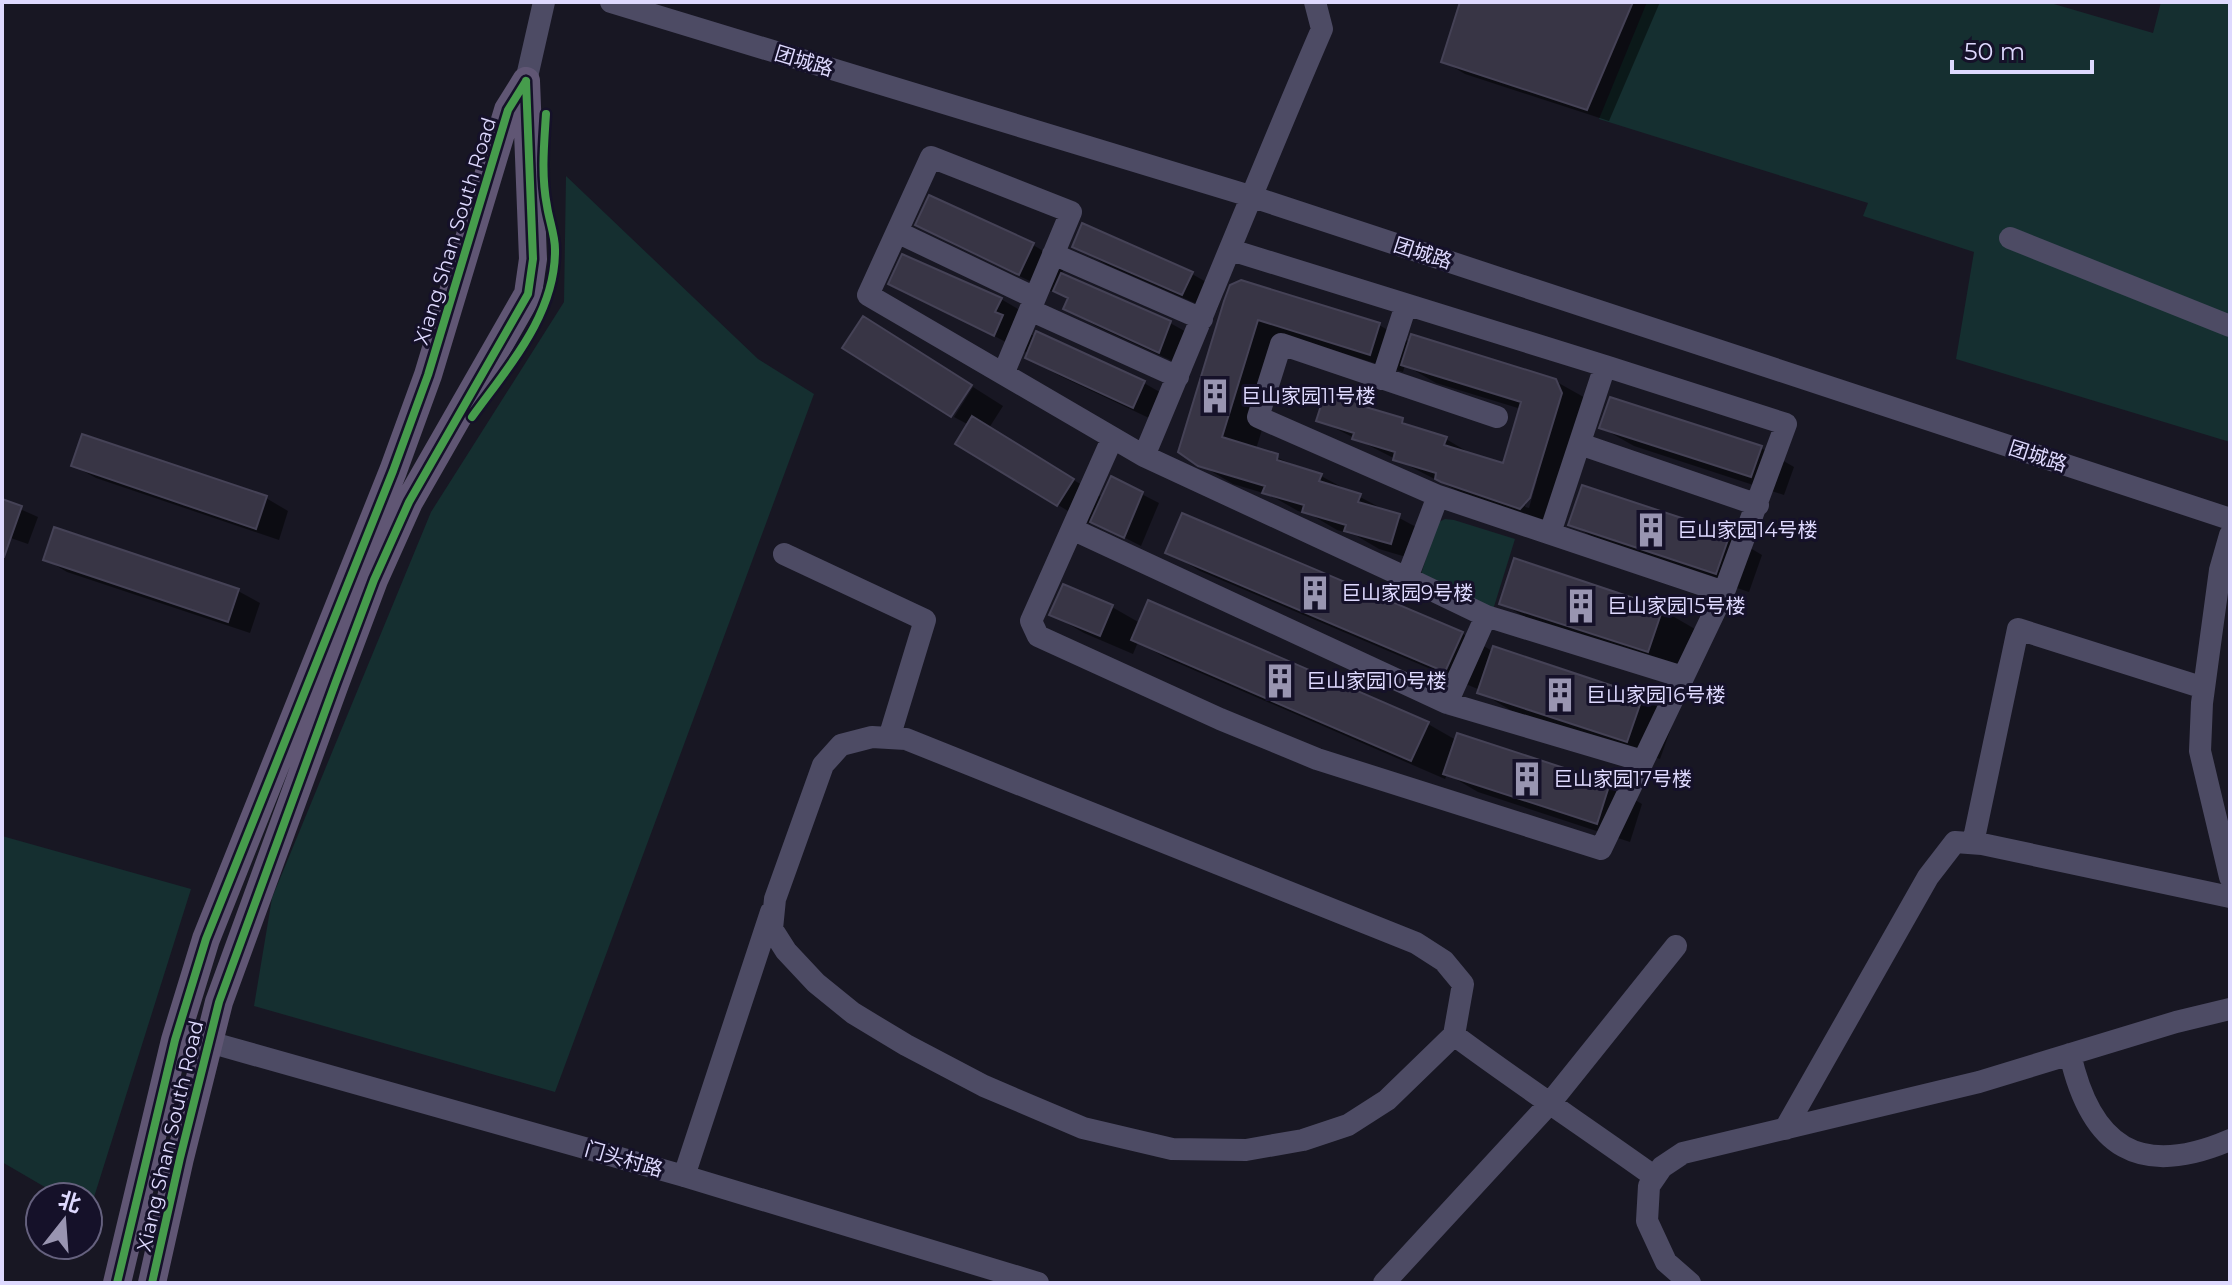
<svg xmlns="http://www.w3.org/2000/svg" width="2232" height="1285" font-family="Montserrat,'Noto Sans SC',sans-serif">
  <rect width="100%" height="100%" fill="#181723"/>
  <!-- green -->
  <path fill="#152f30" d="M1647,2h400l106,31 8,-31h69v440l-274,-83 18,-107 -111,-36 5,-13 -269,-84z
    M566,176l192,183 56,35 -259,698 -301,-86 18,-108 159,-386 133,-210z
    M1445,519l9,1 61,19 -23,74 -74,-29 19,-61z
    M2,836l189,53 -102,324 -1,-16h-26l-60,-35z"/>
  <!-- shadow -->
  <path fill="#0007" fill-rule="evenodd" d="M1462,2h198l-51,119 -144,-47 -22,-13z
    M930,197l103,48 33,19 -5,11 109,48 33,18 -11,29 -94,-43 -33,-18 5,-11 -16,-9 -1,3 -103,-49 -32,-19z
    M1074,246l118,28 32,18 -8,20 -109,-47z
    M891,283l110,16 32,19 -6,14 9,5 1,-4 107,50 33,19 -11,24 -106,-50 -33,-18 2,-4z
    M1232,287l147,38 32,18 144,38 34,19 -35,126 -84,-29 -151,-77 41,-18 62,29 24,8 32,19 26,8 17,-57 -85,-26 -31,-18 -2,7 -112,-35 -35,112 65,27 110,59 -8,27 -44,-13 -22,-13 -20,-6 -27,-16 -12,-3 -28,-16 -37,-11 -34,-20zM1533,480h4l-8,28 -4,-1z
    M973,387l30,19 -14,22 114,70 9,-19 47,24 -18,43 -49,-25 -2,3 -32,-19 -89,-80 -15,-8z
    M1611,400l150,48 33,19 -10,28 -150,-49 -32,-18z
    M84,436l182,62 22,13 -9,29 -183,-62 -22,-12z
    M1583,487l147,49 32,19 -13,37 -146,-49 -32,-19z
    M2,501l36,16 -10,27 -26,-9z
    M1183,515l280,119 31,18 148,46 33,19 -15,42 -148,-48 -32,-19v-2l-280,-119 -32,-19z
    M45,559l193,32 22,12 -10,30 -183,-61z
    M1064,587l48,20 28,16 288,101 28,16 153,45 33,19 -12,38 -152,-50 -31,-18 -2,5 -279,-121 -28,-16 -5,12 -49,-21 -33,-19z
    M1501,603l161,7 33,19 -14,40 -147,-47z"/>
  <!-- building -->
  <path fill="#383545" stroke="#454256" stroke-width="2" d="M1460,2h173l-46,108 -146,-48z
    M929,195l105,48 -15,32 -104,-50z
    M1082,223l111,49 -11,23 -110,-48z
    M902,254l100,44 -7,14 8,3 -9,21 -106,-52z
    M1061,273l110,48 -12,32 -96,-44 5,-11 -15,-7z
    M1241,280l139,43 -10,32 -112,-35 -36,117 56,17 -1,6 45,14 -3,7 42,13 -3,8 42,12 -9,30 -47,-13 2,-6 -44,-13 2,-7 -42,-12 3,-7 -67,-20 -20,-14 46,-151 6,-16z
    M863,316l109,69 -21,32 -109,-69z
    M1036,331l109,50 -12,27 -108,-50z
    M1411,334l145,45 6,14 -32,105 -10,11 -79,-27 -6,-3 1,-6 -43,-13 2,-8 -43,-13 2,-6 -38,-12 10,-31 35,10 -2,5 44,13 -1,5 45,14 -3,8 59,18 18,-61 -120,-37z
    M1610,397l152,49 -11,31 -152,-49z
    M972,416l102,63 -17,27 -102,-62z
    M82,434l185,62 -11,33 -185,-63z
    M1111,476l32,16 -19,46 -34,-16z
    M1582,485l148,49 -14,40 -148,-49z
    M2,499l20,7 -18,51h-2z
    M1182,513l281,119 -18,40 -280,-119z
    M54,527l185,62 -11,33 -185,-62z
    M1514,558l149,50 -15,44 -149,-48z
    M1063,584l50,21 -13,31 -51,-21z
    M1148,600l281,122 -18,39 -280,-121z
    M1493,646l150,50 -16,46 -150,-49z
    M1457,733l153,50 -13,41 -154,-50z"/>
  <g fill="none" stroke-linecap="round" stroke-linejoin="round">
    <!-- minor -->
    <path stroke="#4d4b64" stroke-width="22" d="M611,2l639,194 980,323
      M1315,2l7,27c-61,141 -118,285 -178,427l263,122 31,-82 -180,-79 23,-73 216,73
      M526,81l18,-79
      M897,232l138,66
      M2010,238l220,88
      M1231,250l374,116
      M1053,254l149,65
      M1030,310l148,67
      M1004,372l67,-160 -140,-55 -63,138 276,161
      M1382,379l24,-74
      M1112,439l-81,182 7,15 182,83 97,40 284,90 123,-257
      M1580,444l178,61
      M1438,496l286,96 62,-168 -181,-58 -55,167
      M1072,529l375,174 196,58
      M2230,535l-10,35 -18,133 -2,48 30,126
      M784,554l141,66 -36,118
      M1407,578l79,38 197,61
      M1447,703l39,-87
      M872,737l34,2 510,204 28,18 19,23 -9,51 -67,65 -39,25 -45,15 -57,10 -74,-1 -89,-21 -99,-42 -78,-41 -53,-32 -37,-30 -30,-32 -14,-22 3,-30 48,-134 18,-20z
      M1973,843l45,-214 186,59
      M1454,1035c66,49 134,94 201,142
      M209,1042l475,134 354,107
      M2070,1054c21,93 69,125 160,86
      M1785,1129l143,-252 27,-35 27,2 248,53
      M684,1176l87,-264
      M1384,1283l166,-180 126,-157
      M1690,1283l-24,-21 -19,-41 2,-35 13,-19 21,-14 296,-71 197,-60 54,-13"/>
    <!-- major -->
    <path stroke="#605674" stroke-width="28" d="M117,1283l58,-243 31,-101 187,-468 35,-96 80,-265 18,-29
      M152,1283l28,-125 39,-156 116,-318 39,-104 35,-78 119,-208 5,-35 -7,-178"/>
    <!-- cycleway casing -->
    <g stroke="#151129" stroke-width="13">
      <path id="cycleway" d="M472,417c36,-50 84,-103 83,-168 0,-14 -6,-29 -8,-43 -6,-31 -3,-61 -1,-92
        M117,1283l58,-243 31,-101 187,-468 35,-96 80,-265 18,-29
        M152,1283l28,-125 39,-156 116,-318 39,-104 35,-78 119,-208 5,-35 -7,-178"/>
    </g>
    <!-- cycleway -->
    <use href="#cycleway" stroke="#469c4c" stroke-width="8"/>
  </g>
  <!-- icons -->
  <defs>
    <g id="building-bare" transform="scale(2.76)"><path d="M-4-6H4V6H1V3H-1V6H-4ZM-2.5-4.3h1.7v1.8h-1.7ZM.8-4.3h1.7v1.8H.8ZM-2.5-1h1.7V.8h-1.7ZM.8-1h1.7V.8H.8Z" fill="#9995b1" stroke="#151129" stroke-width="2.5" paint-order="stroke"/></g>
  </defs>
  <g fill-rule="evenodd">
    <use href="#building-bare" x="1215" y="396"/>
    <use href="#building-bare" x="1651" y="530"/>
    <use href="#building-bare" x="1315" y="593"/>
    <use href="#building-bare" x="1581" y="606"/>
    <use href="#building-bare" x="1280" y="681"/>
    <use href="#building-bare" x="1560" y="695"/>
    <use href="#building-bare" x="1527" y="779"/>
  </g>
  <g text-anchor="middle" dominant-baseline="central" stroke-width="6" stroke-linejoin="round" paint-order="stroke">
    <!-- street labels -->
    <g font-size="20" fill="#ded9fe" stroke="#151129">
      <text transform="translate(804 61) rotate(17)">团城路</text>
      <text transform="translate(455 231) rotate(-73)">Xiang Shan South Road</text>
      <text transform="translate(1423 253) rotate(18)">团城路</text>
      <text transform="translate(2038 456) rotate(18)">团城路</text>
      <text transform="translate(170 1136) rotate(-77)">Xiang Shan South Road</text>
      <text transform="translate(624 1159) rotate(16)">门头村路</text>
    </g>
    <!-- poi labels -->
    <g font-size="20" fill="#ded9fe" stroke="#151129" text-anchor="start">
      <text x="1241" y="396">巨山家园11号楼</text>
      <text x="1677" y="530">巨山家园14号楼</text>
      <text x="1341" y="593">巨山家园9号楼</text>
      <text x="1607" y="606">巨山家园15号楼</text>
      <text x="1306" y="681">巨山家园10号楼</text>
      <text x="1586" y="695">巨山家园16号楼</text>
      <text x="1553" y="779">巨山家园17号楼</text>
    </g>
  </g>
  <!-- border -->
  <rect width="2232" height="1285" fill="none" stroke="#ded9fe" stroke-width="8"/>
  <!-- north arrow -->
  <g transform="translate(64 1221) rotate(17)"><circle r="38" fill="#151129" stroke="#65617e" stroke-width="2"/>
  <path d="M0-6L14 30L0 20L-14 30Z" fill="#9995b1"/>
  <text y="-12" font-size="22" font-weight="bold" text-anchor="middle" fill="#ded9fe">北</text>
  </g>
  <!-- scale -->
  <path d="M1952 60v12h140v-12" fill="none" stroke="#ded9fe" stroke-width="4"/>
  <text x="1964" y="60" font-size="24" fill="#ded9fe" stroke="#151129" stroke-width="6" paint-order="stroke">50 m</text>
</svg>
